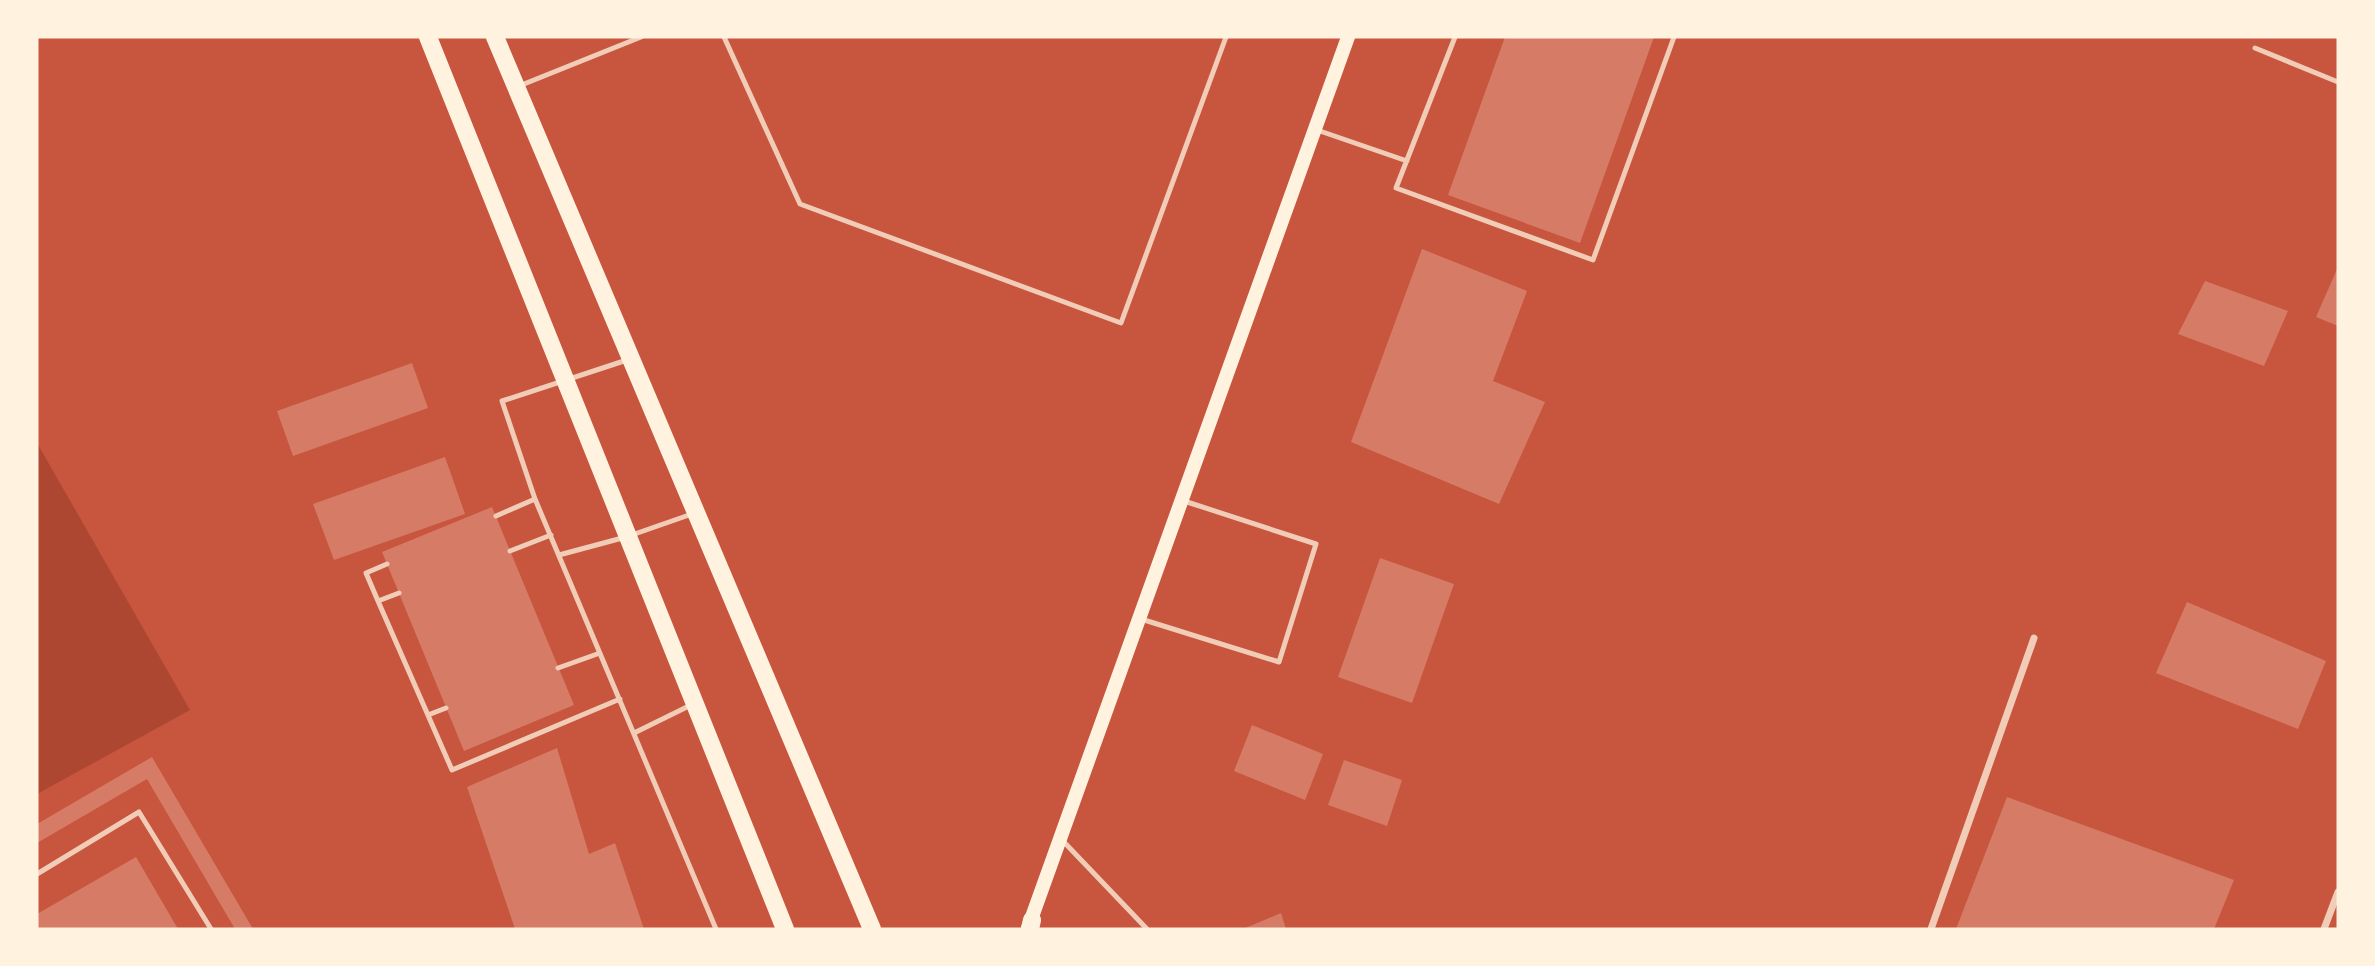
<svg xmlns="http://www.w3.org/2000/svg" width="2375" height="966" font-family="'Sofia Sans Condensed',sans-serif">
  <rect width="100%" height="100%" fill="#c8553d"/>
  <!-- green -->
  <path fill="#ae4732" d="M37,443l153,267 -153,84z"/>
  <!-- building -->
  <path fill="#d67c66" d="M1505,37h149l-74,206 -132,-48z
    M1422,249l105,42 -34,90 52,21 -46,102 -148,-62z
    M2338,267v59l-22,-9z
    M2205,281l83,30 -24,55 -86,-32z
    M412,363l16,45 -135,48 -16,-45z
    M445,457l20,57 -131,46 -21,-56z
    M492,507l82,198 -110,46 -82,-199z
    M1380,558l74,26 -42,119 -74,-26z
    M2187,602l139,59 -28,68 -142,-56z
    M1252,725l71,29 -18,46 -71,-29z
    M557,748l32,106 26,-11 29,86h-129l-48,-142z
    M152,757l101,172h-18l-88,-150 -110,64v-19z
    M1344,760l58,20 -15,46 -59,-21z
    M2007,797l227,83 -20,49h-258z
    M136,857l42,72h-141v-15z
    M1281,913l5,16h-43z"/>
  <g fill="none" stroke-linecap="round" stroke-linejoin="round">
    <!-- service -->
    <path stroke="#f1ccb7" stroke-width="5" d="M724,37l76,167 321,119 105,-286
      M1455,37l-59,151 197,72 81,-223
      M2255,48l83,34
      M519,86l122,-49
      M1317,130l90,31
      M627,360l-125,41 33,98 181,430
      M496,516l39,-17
      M510,551l41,-16
      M559,555l67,-18 66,-23
      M399,593l-21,8 74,169 168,-71
      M378,601l-12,-28 21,-9
      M1141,619l138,43 37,-118 -132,-43
      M558,668l42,-15
      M428,715l18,-7
      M634,733l57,-28
      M1062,840l85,89
      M37,874l102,-62 72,117"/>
    <!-- minor -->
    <path stroke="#f1ccb7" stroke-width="7" d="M1931,929l103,-291
      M2324,929l14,-37"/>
    <!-- secondary -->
    <path stroke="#fff3e0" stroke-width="14" d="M1028,928l320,-891"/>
    <!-- primary -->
    <path stroke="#fff3e0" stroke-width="18" d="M428,37l357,892
      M495,37l377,892
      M1030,929l2,-9"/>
  </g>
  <!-- border -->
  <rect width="2375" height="966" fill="none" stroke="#fff3e0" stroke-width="77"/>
</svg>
